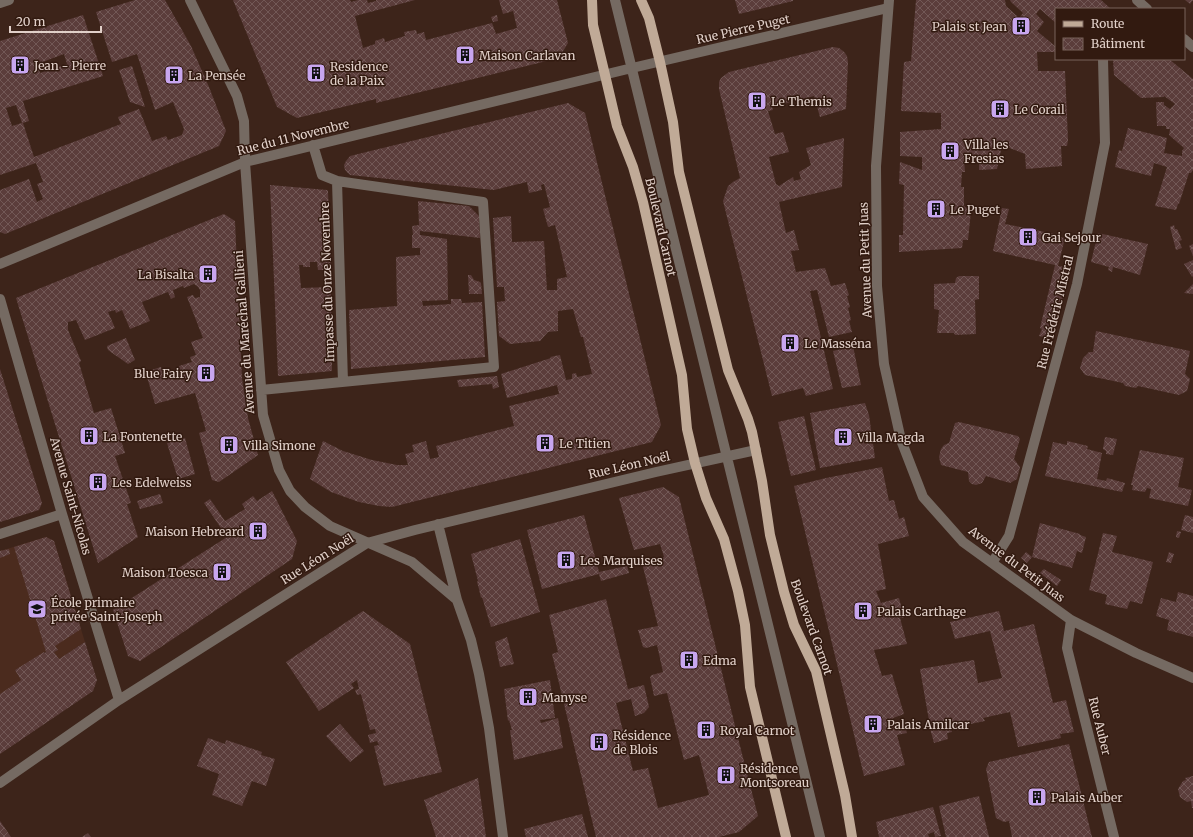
<svg xmlns="http://www.w3.org/2000/svg" width="1193" height="837" font-family="Merriweather,serif">
  <defs>
    <pattern id="building-cross-hatch" width="8" height="8" patternUnits="userSpaceOnUse"><rect width="8" height="8" fill="#5b3d3b"/><path d="M0 0l8 8M0 8l8-8" fill="none" stroke="#725856"/></pattern>
  </defs>
  <rect width="100%" height="100%" fill="#3d241a"/>
  <!-- built -->
  <path fill="#4b2b1e" d="M46,537l8,4 31,101 -26,17 -5,-7 4,-2 -3,-4 -40,24 6,10 -21,32v-161z"/>
  <!-- building -->
  <path fill="url(#building-cross-hatch)" fill-rule="evenodd" d="M135,0h30l26,46 18,41 17,44 -7,15 -214,88 -5,-2v-42l29,-11 8,23 6,-3 -6,-15 6,-2 -7,-19 -36,12v-134l83,-26 20,61 -80,25 6,20 -6,2 11,34 87,-33 -3,-7 21,-8 13,32 14,-5 2,4 14,-5 2,-6 -11,-27 -18,8 -18,-56 -25,8 -16,-50zM64,54l3,10 -27,9 -3,-9zM16,105l6,18 -10,3 -6,-18z
    M233,0h117l1,2 7,-2h9l1,3 8,-2v-1h39l-60,16 8,32 12,-4v-3l9,-3 1,4 20,-6 -1,-4 12,-2 1,4 7,-2 2,8 66,-17 4,11 21,-6 -4,-17 -10,3 -4,-14h58l11,43 -9,15 -183,45v-4l-79,19 -20,-11z
    M735,0h58v1l-54,13z
    M916,0h89l1,6 13,12 4,-5 -12,-11 -1,-2h91l10,9h-55v14l-16,-14 -4,5 8,8 -7,9 19,16v5h-19l1,19h27l3,69 -1,6h-6l1,20 -36,3 -1,-15 -23,-9 -5,24 -18,1v-12l-15,1 1,13h-3l-1,15h3v19l7,5 -3,29h-5l-1,8 -63,4v-17h4l1,-50 -5,-1 1,-22 22,8v-13l-22,-1v-24l41,-3v-16l-40,-2 3,-49 7,-1z
    M1185,0h8l-3,4z
    M497,15l1,6 -5,1 -2,-5z
    M833,47l6,1 5,4 3,4 1,6 -2,47 -26,8 -6,-21 -42,11 1,3 -5,1 7,23 8,-2 6,20 -20,5 7,27 3,2 14,-9 1,4 7,-2 -2,-7 12,-7 -5,-17 38,-10 -2,49 -63,15 7,31 8,-3 5,20 -8,1 5,21 29,-4 6,18 14,-3 4,12 -2,1 3,11 -2,1 3,12 -2,1 3,11 -23,5 -12,-47 -7,1 23,98 -27,7 -3,-8 -12,3 -19,5 -49,-195 5,-15 5,-4 7,-4 -21,-89v-7l2,-4 8,-6z
    M1113,59h56l24,20v91l-2,3h-2l-10,31h-1l-2,6 -21,-4 12,-39 -13,-4 -3,13 -36,-9 4,-17 3,1 6,-23 39,10 -3,15 18,3v-5l2,-3 -15,-13 1,-6h-4v-3h-9l-1,-24h8v3l6,4 5,-5 -11,-8v1l-23,1 -27,-23z
    M132,66l13,41 -15,-5 -11,-32z
    M568,103l17,10 76,312 -9,17 -260,65 -13,-1 -20,-4 -28,-10 -21,-13 13,-38 20,10 29,9 25,5h11l-3,-11 9,-2 -2,-7 14,-4 4,18 9,-2 -3,-11 78,-20 -5,-20 50,-12 -2,-9 -50,13 -6,-24 50,-16 -1,-1 10,-2 6,25 6,-1v-5l4,-1 1,4 15,-3 -9,-37h-2l-8,-28 -15,2v20l-10,1 -8,9 -30,3 -11,-8 -2,-34 8,-1 -1,-14h-7l-4,-69 18,-2 1,26 32,-1 3,49h10v-11l10,-2 -12,-52 -7,2 -5,-18 7,-2 -6,-23 -3,1 1,5 -13,3 -2,-11 -33,8 -144,-15 -5,-5 -1,-5 2,-4 4,-5z
    M270,185l57,5 1,1 3,79h-13l-1,-8h-7v5h-7v-2h-4l2,23 30,-1 1,84 -54,5z
    M418,201l51,5 10,10 1,22 -60,-7v4l27,4 1,61 -26,1 1,5 28,-2v-5h10l1,4 20,-1 3,55 -134,12 -2,-59 48,-4 -1,-49 24,-2v-7h-8v-13h1l-1,-9 7,-1z
    M1002,208l7,1 -4,15 50,10v2l10,2 -7,28 13,2 -18,71 -14,-3 3,-7 -2,-1 15,-63 -62,-14z
    M224,214l11,7 7,158 6,39 10,37 -39,27 -7,-2 -13,-47 7,-2 -11,-38 -40,11 -8,-27 1,-6 13,-4 3,8 16,-5 -1,-4 13,-4 -2,-5 6,-2 -5,-13 12,-4 -16,-41 6,-2 2,3 5,-1v-7l-2,-3 -4,-3 -10,4 -1,-2 -10,4 2,7 -4,2 -3,-7 -26,10 8,19 -20,8 -8,-19 -6,3 -1,-3 -7,2 7,16 -30,12 -9,-20 -8,2v8l13,31 -2,2 15,50 17,-5 14,45 -10,3 16,47 -4,1 11,33 -40,26 -82,-265z
    M1174,225l1,4h2l5,11 -3,1 3,7 -6,2 -6,-23z
    M1098,233l50,11 -8,31 -27,-8 -1,5 -4,-2 1,-3 -18,-5z
    M1193,244v12l-4,-10z
    M1193,260v16l-1,1 -8,-13z
    M468,275h3l3,5 6,2 1,1 1,11h-13z
    M959,276h20v23l-4,1 1,34 -21,1 -1,-2h-17l2,-23 -5,-1v-25l21,-1 1,-5z
    M1193,284v10l-9,-1z
    M1096,331l94,20 -5,23 5,5 -3,12 -8,4 -41,-9 -2,2 -11,-2 -2,-3 -38,-8 -5,-7 3,-10 6,-6h4z
    M126,338l9,22 -7,4 -20,-14 -1,-4z
    M853,346l8,39 -19,3 -9,-37z
    M0,369l42,134 -3,7 -39,12z
    M497,376l2,11 -6,2 -1,-5 -33,3 -2,-7z
    M865,403l4,12 6,43 -55,10 -10,-55z
    M804,416l12,54 -25,6 -13,-54z
    M959,422l59,14 2,3 -6,20 6,8 -3,12 -7,4 -24,-7 -4,7 -6,2 -4,-1 -3,-3 -1,-9 -27,-7 -2,-8 2,-8 3,-4 5,-2 6,-20z
    M1105,437l12,2 -4,16 -7,-1v-3l-3,-2z
    M185,438l10,36 -17,5 -11,-36z
    M1067,441l21,5 -1,3 15,4 -5,26 9,2 1,-3 18,5 -3,9 -77,-16 8,-34 14,3z
    M1140,450l44,8 -6,29 14,3 -4,16 -39,-8 2,-9 -4,-1 -2,4 -13,-2 1,-5h-2z
    M882,467l7,34 5,-1 5,19 5,-2 5,19 -31,8 8,45 -10,2 5,12 18,-5 5,20h-4l7,26 -33,6 8,26 10,-2 12,40 -11,4 2,8 9,-3 3,10 -10,2 8,30 -41,11 -70,-290 32,-8z
    M663,487l16,10 61,249 18,70 -19,16 -20,5h-123l-44,-183 6,-2 -9,-37 57,-16 22,90 16,-4 5,22 -5,6 -9,3 -4,-17 -15,4 17,68 15,-3 10,40 51,-13 -10,-40 -15,5 -17,-67 -13,3 -4,-19 2,-2 11,-3 -6,-27 -11,3 -3,-1 -5,-17 20,-4 -16,-63 22,-6 -4,-13 -26,6 -15,-52z
    M272,491l25,50 -5,18 -152,102 -12,-5 -15,-46 114,-73 -23,-34 6,-4 15,22 20,-12 -3,-5 11,-8 4,5z
    M160,494l3,9 -23,6 -3,-8z
    M584,515l15,57 28,-6 2,7 -28,8 -2,-7 -57,15 -15,-59z
    M1185,515l8,2v16l-12,-3z
    M1040,523l40,11v1l6,2 -4,16 -5,-2 -5,17 -40,-11z
    M1177,531l4,1 -2,6 -3,-1z
    M1103,533l14,3 -5,16 41,10 -11,42 -12,-3 -3,8 -22,-5 2,-9 -18,-5z
    M46,537l8,4 27,88 -26,17 3,4 -4,2 5,7 26,-17 12,38 -4,11 -93,63v-60l21,-14 -6,-10 29,-18v1l2,-1 -32,-105z
    M520,539l20,73 -49,15 -9,-30 -1,1 -2,-9 -2,-7 1,-1 -7,-27z
    M9,549l1,5 -10,4v-7z
    M1026,552l6,5 -5,6 -6,-5z
    M1169,552l5,2 -3,9 -5,-1z
    M1044,569l17,11 -4,6 -17,-13z
    M1178,592l15,4v41l-26,-7 2,-10 -13,-4 5,-18 15,4z
    M363,611l47,33 32,128 -58,14 -10,-40 5,-1 -2,-4 -7,2 -2,-8 8,-2 -1,-4 -5,1 -9,-36 -4,1 -2,-5 4,-1 -2,-9 -6,4 3,4 -35,23 -33,-49z
    M999,611l5,20 30,-7 19,79 13,-3 8,32 -14,2 1,4 -43,9 -8,-35 -27,6 2,3 -34,7 1,4 -5,1 1,6 -14,4 -3,-11 -11,-63 54,-9 4,23 24,-5 -12,-47 -35,8 -5,-17z
    M507,637l7,27 -14,3 -5,-25z
    M550,680l5,38 -15,2 1,3 17,-5 5,30 -49,12 -4,-30h2l-3,-10 -1,1 -4,-32z
    M340,724l24,27 -14,11 -24,-26z
    M208,738l17,6 1,-4 36,12 -1,3 14,4 -9,27 -14,-5 -10,25 -30,-11 7,-21 -22,-8z
    M1069,744l23,93h-80l-3,-16 -5,1 -8,-4 -10,-49 3,-7z
    M1193,776v32h-1l-1,-7 -4,1 -7,-5 -2,-8 5,-8 3,-1 -1,-2z
    M478,778l8,59h-50l-12,-37z
    M979,796l10,41h-43l-7,-31z
    M933,807l8,29 -6,1 -1,-5 -6,2 1,3h-50l-3,-15z
    M582,814l6,23h-62l-2,-8z
    M0,821l11,16h-11z
    M88,833l3,4h-9z"/>
  <g fill="none" stroke-linecap="round" stroke-linejoin="round">
    <!-- minor -->
    <path stroke="#756a62" stroke-width="10" d="M190,0l47,96 7,25 1,41 18,253 16,55 11,21 15,16 25,19 82,36 45,38
      M615,0l205,837
      M889,0l-13,166 1,120 7,78 17,76 22,57 40,45 108,78 65,33 57,25
      M1137,0l10,9
      M0,3l9,-3
      M1184,39l9,8
      M337,181l6,201
      M0,264l245,-102 387,-94 256,-60
      M0,299l62,215 57,186
      M261,390l233,-23 -11,-165 -146,-21 -15,-6 -9,-30
      M438,524l19,76 14,40 8,34 10,54 14,109
      M0,534l62,-20
      M992,563l17,-27 68,-252 28,-141 -2,-84
      M1071,620l-4,28 47,189
      M0,783l119,-83 248,-157 48,-13 241,-58 100,-22"/>
    <!-- major -->
    <path stroke="#c0aa97" stroke-width="10" d="M592,0l1,25 12,50 12,51 16,41 10,35 39,173 5,54 8,34 11,35 18,41 14,52 7,34 5,62 36,150
      M641,0l8,18 11,44 13,60 6,50 49,198 20,49 4,13 10,49 8,54 14,57 10,33 22,46 29,124 7,42"/>
  </g>
  <!-- icons -->
  <defs>
    <g id="building-square" transform="scale(1)"><rect x="-9" y="-9" width="18" height="18" rx="4" fill="#c8a6ef" stroke="#321a10"/><path d="M-4-6H4V6H1V3H-1V6H-4ZM-2.5-4.3h1.7v1.8h-1.7ZM.8-4.3h1.7v1.8H.8ZM-2.5-1h1.7V.8h-1.7ZM.8-1h1.7V.8H.8Z" fill="#111"/></g>
    <g id="school-square" transform="scale(1)"><rect x="-9" y="-9" width="18" height="18" rx="4" fill="#c8a6ef" stroke="#321a10"/><path d="M0-5L7-2L0 1L-7-2ZM-4 1L0 2.5L4 1V4Q0 6-4 4Z" fill="#111"/></g>
  </defs>
  <g fill-rule="evenodd">
    <use href="#building-square" x="1021" y="26"/>
    <use href="#building-square" x="465" y="55"/>
    <use href="#building-square" x="20" y="65"/>
    <use href="#building-square" x="316" y="73"/>
    <use href="#building-square" x="174" y="75"/>
    <use href="#building-square" x="757" y="101"/>
    <use href="#building-square" x="1000" y="109"/>
    <use href="#building-square" x="950" y="151"/>
    <use href="#building-square" x="936" y="209"/>
    <use href="#building-square" x="1028" y="237"/>
    <use href="#building-square" x="208" y="274"/>
    <use href="#building-square" x="790" y="343"/>
    <use href="#building-square" x="206" y="373"/>
    <use href="#building-square" x="89" y="436"/>
    <use href="#building-square" x="843" y="437"/>
    <use href="#building-square" x="545" y="443"/>
    <use href="#building-square" x="229" y="445"/>
    <use href="#building-square" x="98" y="482"/>
    <use href="#building-square" x="258" y="531"/>
    <use href="#building-square" x="566" y="560"/>
    <use href="#building-square" x="222" y="572"/>
    <use href="#school-square" x="37" y="609"/>
    <use href="#building-square" x="863" y="611"/>
    <use href="#building-square" x="689" y="660"/>
    <use href="#building-square" x="528" y="697"/>
    <use href="#building-square" x="873" y="724"/>
    <use href="#building-square" x="706" y="730"/>
    <use href="#building-square" x="599" y="742"/>
    <use href="#building-square" x="726" y="775"/>
    <use href="#building-square" x="1037" y="797"/>
  </g>
  <g text-anchor="middle" dominant-baseline="central" stroke-width="3" stroke-linejoin="round" paint-order="stroke">
    <!-- poi labels -->
    <g font-size="12" fill="#e1d0c9" stroke="#321a10" text-anchor="start">
      <text x="1007" y="26" text-anchor="end">Palais st Jean</text>
      <text x="479" y="55">Maison Carlavan</text>
      <text x="34" y="65">Jean - Pierre</text>
      <text x="330" y="66">Residence<tspan x="330" dy="14">de la Paix</tspan></text>
      <text x="188" y="75">La Pensée</text>
      <text x="771" y="101">Le Themis</text>
      <text x="1014" y="109">Le Corail</text>
      <text x="964" y="144">Villa les<tspan x="964" dy="14">Fresias</tspan></text>
      <text x="950" y="209">Le Puget</text>
      <text x="1042" y="237">Gai Sejour</text>
      <text x="194" y="274" text-anchor="end">La Bisalta</text>
      <text x="804" y="343">Le Masséna</text>
      <text x="192" y="373" text-anchor="end">Blue Fairy</text>
      <text x="103" y="436">La Fontenette</text>
      <text x="857" y="437">Villa Magda</text>
      <text x="559" y="443">Le Titien</text>
      <text x="243" y="445">Villa Simone</text>
      <text x="112" y="482">Les Edelweiss</text>
      <text x="244" y="531" text-anchor="end">Maison Hebreard</text>
      <text x="580" y="560">Les Marquises</text>
      <text x="208" y="572" text-anchor="end">Maison Toesca</text>
      <text x="51" y="602">École primaire<tspan x="51" dy="14">privée Saint-Joseph</tspan></text>
      <text x="877" y="611">Palais Carthage</text>
      <text x="703" y="660">Edma</text>
      <text x="542" y="697">Manyse</text>
      <text x="887" y="724">Palais Amilcar</text>
      <text x="720" y="730">Royal Carnot</text>
      <text x="613" y="735">Résidence<tspan x="613" dy="14">de Blois</tspan></text>
      <text x="740" y="768">Résidence<tspan x="740" dy="14">Montsoreau</tspan></text>
      <text x="1051" y="797">Palais Auber</text>
    </g>
    <!-- street labels -->
    <g font-size="12" fill="#e1d0c9" stroke="#321a10">
      <text transform="translate(743 29) rotate(-13)">Rue Pierre Puget</text>
      <text transform="translate(293 137) rotate(-14)">Rue du 11 Novembre</text>
      <text transform="translate(661 227) rotate(77)">Boulevard Carnot</text>
      <text transform="translate(865 260) rotate(-92)">Avenue du Petit Juas</text>
      <text transform="translate(327 282) rotate(-92)">Impasse du Onze Novembre</text>
      <text transform="translate(1055 312) rotate(-76)">Rue Frédéric Mistral</text>
      <text transform="translate(244 332) rotate(-94)">Avenue du Maréchal Gallieni</text>
      <text transform="translate(629 465) rotate(-13)">Rue Léon Noël</text>
      <text transform="translate(71 496) rotate(74)">Avenue Saint-Nicolas</text>
      <text transform="translate(317 559) rotate(-32)">Rue Léon Noël</text>
      <text transform="translate(1017 564) rotate(37)">Avenue du Petit Juas</text>
      <text transform="translate(812 627) rotate(70)">Boulevard Carnot</text>
      <text transform="translate(1100 726) rotate(76)">Rue Auber</text>
    </g>
  </g>
  <!-- legend -->
  <rect x="1055" y="8" width="130" height="52" fill="#321a10" stroke="#78635a"/>
  <rect x="1063" y="21" width="20" height="6" fill="#c0aa97" stroke="#78635a"/>
  <text x="1091" y="28" font-size="12" fill="#e1d0c9">Route</text>
  <rect x="1063" y="38" width="20" height="12" fill="url(#building-cross-hatch)" stroke="#78635a"/>
  <text x="1091" y="48" font-size="12" fill="#e1d0c9">Bâtiment</text>
  <!-- scale -->
  <path d="M10 26v6h91v-6" fill="none" stroke="#e1d0c9" stroke-width="2"/>
  <text x="16" y="26" font-size="12" fill="#e1d0c9" stroke="#321a10" stroke-width="3" paint-order="stroke">20 m</text>
</svg>
